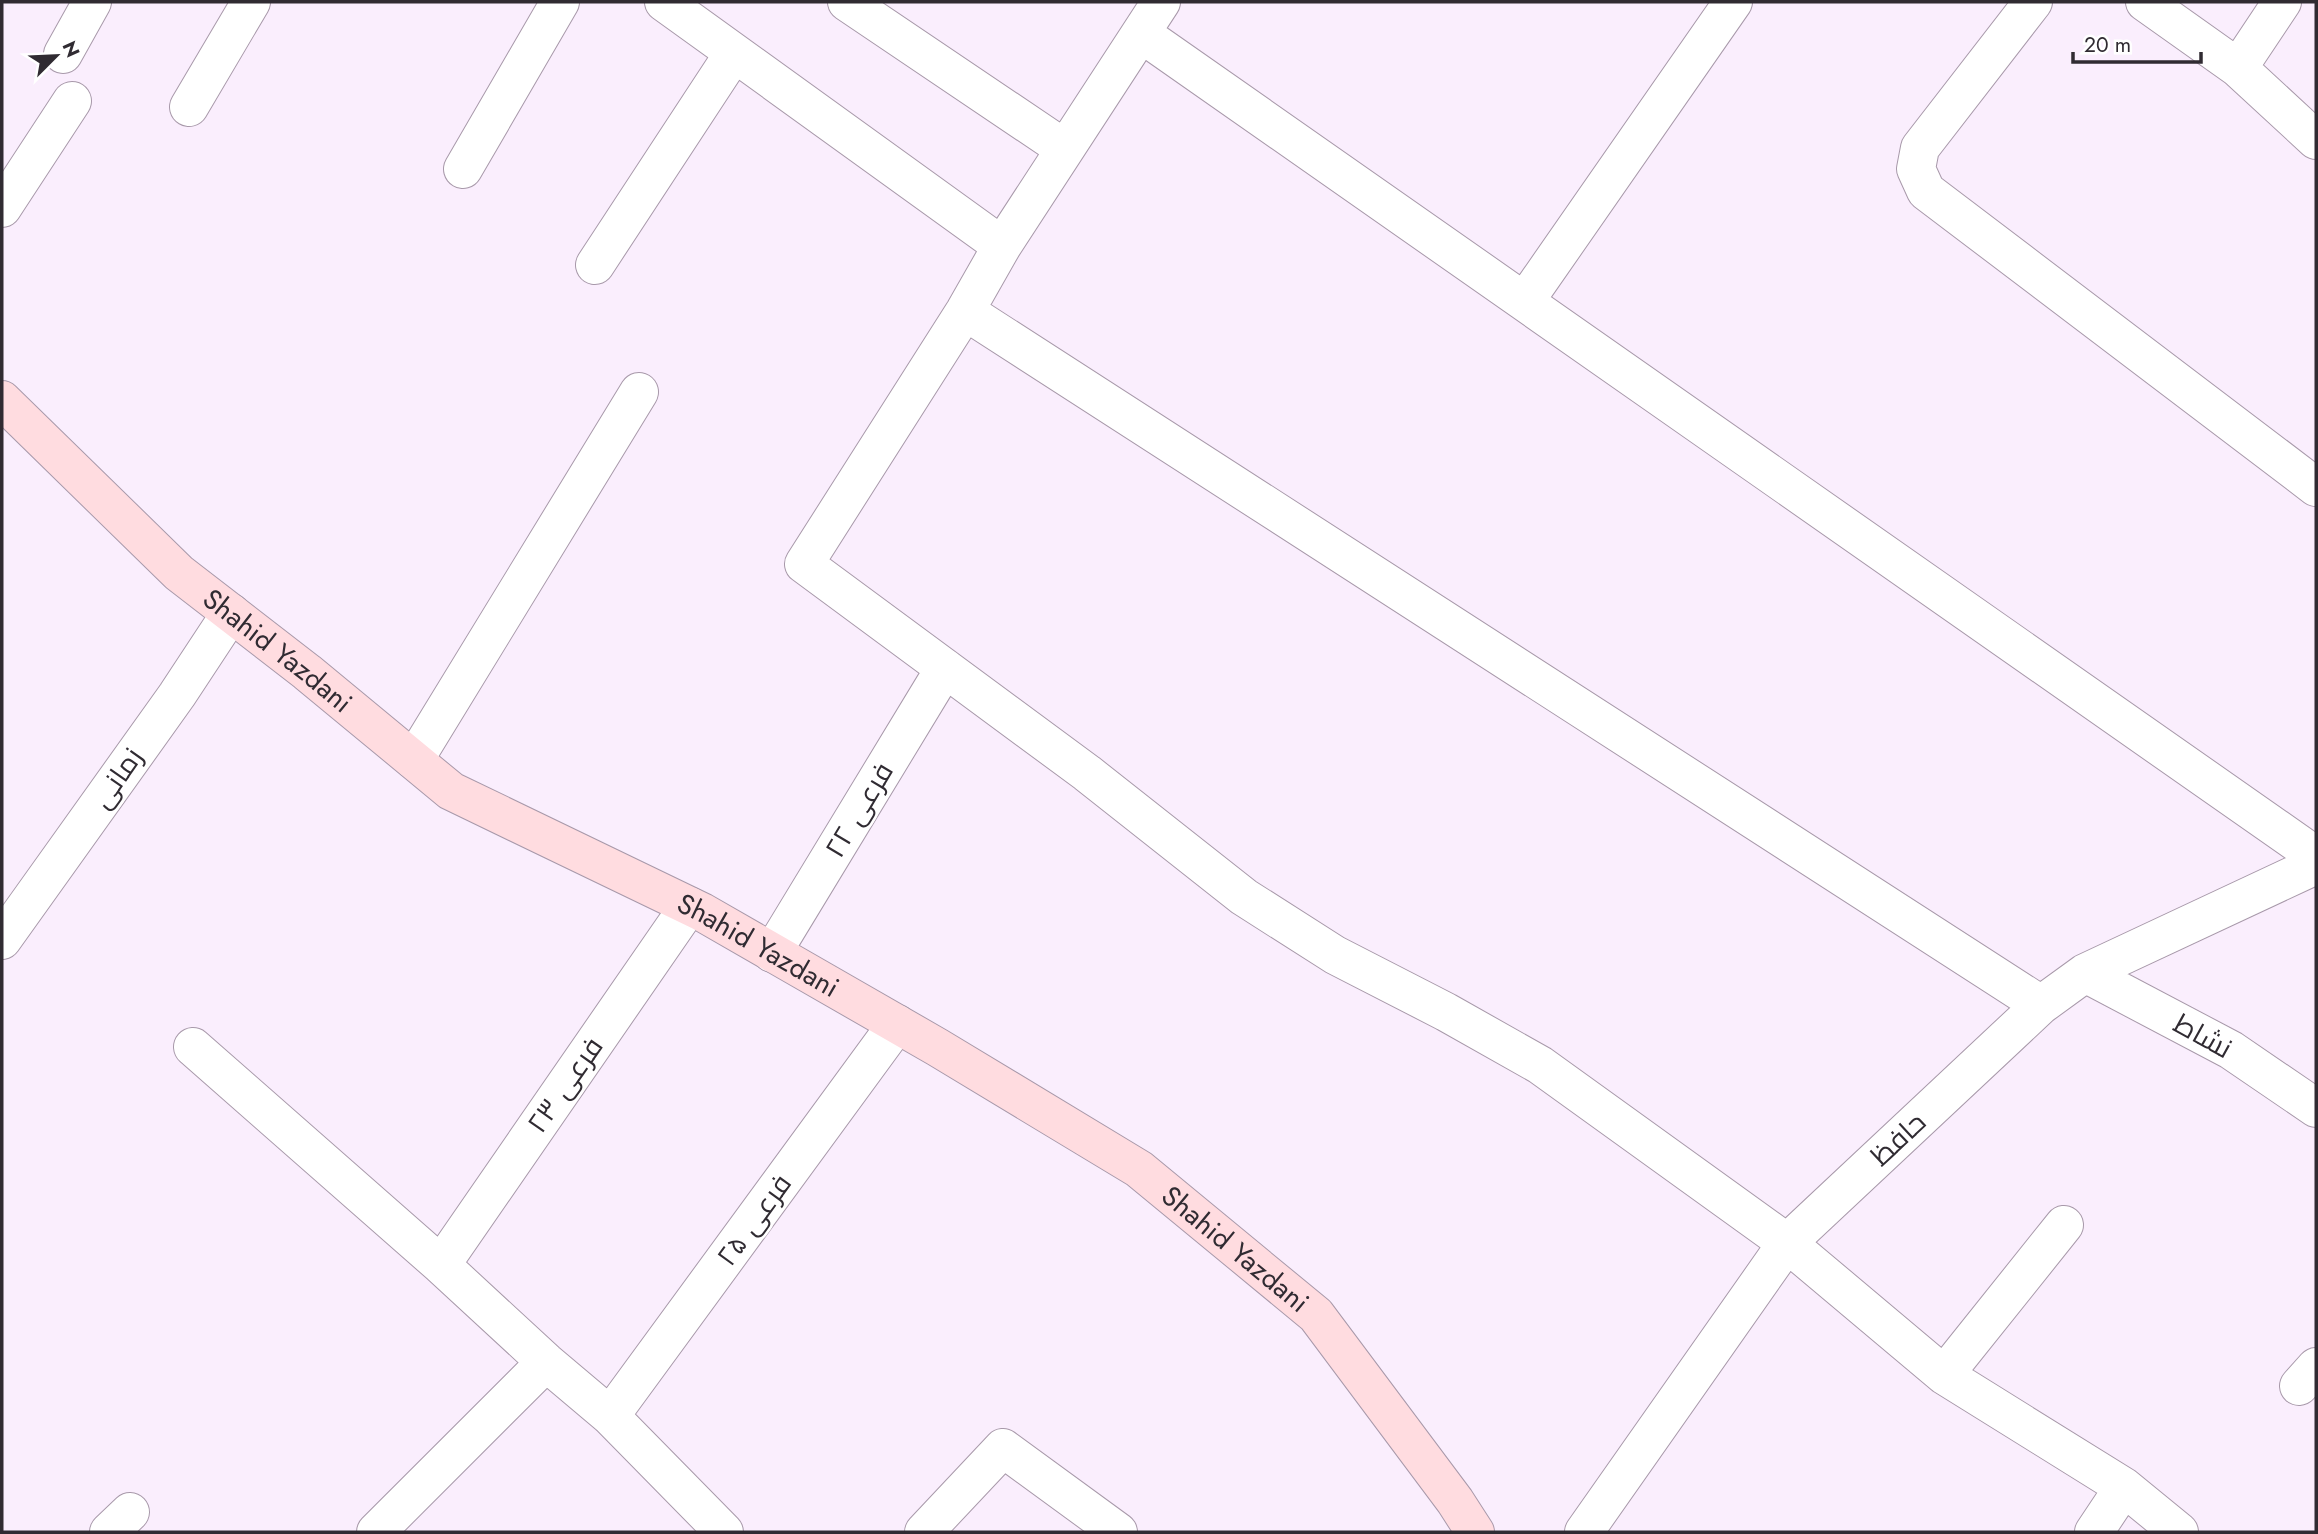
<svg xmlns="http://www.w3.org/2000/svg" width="2318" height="1534" font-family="Jost,Cairo,sans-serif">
  <rect width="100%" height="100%" fill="#faeefd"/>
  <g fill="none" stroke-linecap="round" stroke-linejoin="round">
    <!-- street casing -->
    <g stroke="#a899aa" stroke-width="40">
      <path id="street" d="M664,2l338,244
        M847,2l218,147
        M1161,2l-159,244 -37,65 -161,253 283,209 157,124 91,58 111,57 94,53 247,178 157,132 180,112 55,45
        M2033,2l-113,146 -4,21 10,22 390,296
        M2145,2l93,66 78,72
        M1142,34l1174,822
        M63,54l29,-52
        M2238,68l44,-66
        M189,107l62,-105
        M463,169l97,-167
        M2,208l70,-107
        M595,265l139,-212
        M1525,301l208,-299
        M965,311l1076,694
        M414,760l225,-368
        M2,940l175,-245 54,-82
        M772,953l173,-285
        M2085,973l146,77 85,58
        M193,1047l248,218 105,97 64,54 114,116
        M441,1265l248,-359
        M1944,1375l120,-150
        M2299,1386l17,-19
        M610,1416l287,-392
        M109,1532l21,-20
        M376,1532l170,-170
        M924,1532l79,-84 115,84
        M1584,1532l203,-289 254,-238 44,-32 231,-108
        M2094,1532l30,-45"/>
    </g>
    <!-- secondary casing -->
    <g stroke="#a899aa" stroke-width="40">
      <g id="secondary">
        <path id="s1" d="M2,400l177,173 128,99 144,119 251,121 235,135 202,122 177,146 139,186 20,31"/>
      </g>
    </g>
    <!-- street -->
    <use href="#street" stroke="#fff" stroke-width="38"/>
    <!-- secondary -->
    <use href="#secondary" stroke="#ffdce0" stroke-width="38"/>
  </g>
  <g text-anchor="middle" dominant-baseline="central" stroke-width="5" stroke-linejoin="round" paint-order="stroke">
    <!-- street labels -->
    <g font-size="28" fill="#302b32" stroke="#fff">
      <text stroke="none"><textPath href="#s1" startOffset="373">Shahid Yazdani</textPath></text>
      <text transform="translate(117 778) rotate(-55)">زمانی</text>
      <text transform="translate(859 810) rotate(-59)">فرعی ۲۲</text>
      <text stroke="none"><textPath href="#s1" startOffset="940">Shahid Yazdani</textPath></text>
      <text transform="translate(2203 1036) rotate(29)">نشاط</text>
      <text transform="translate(565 1085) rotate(-55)">فرعی ۲۳</text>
      <text transform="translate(1898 1139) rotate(-43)">حافظ</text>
      <text transform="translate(754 1220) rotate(-54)">فرعی ۲۵</text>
      <text stroke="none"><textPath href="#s1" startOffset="1507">Shahid Yazdani</textPath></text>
    </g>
  </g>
  <!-- border -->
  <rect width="2318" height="1534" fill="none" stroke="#302b32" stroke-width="7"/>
  <!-- north arrow -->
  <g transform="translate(56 56) rotate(66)" stroke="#ffffff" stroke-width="5" paint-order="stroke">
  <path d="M0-5L12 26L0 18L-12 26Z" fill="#302b32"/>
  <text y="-10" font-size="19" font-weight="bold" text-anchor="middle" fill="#302b32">N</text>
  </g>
  <!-- scale -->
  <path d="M2073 52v10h128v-10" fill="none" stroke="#302b32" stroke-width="3.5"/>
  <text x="2084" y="52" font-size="21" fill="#302b32" stroke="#ffffff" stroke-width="5" paint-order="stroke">20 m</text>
</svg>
